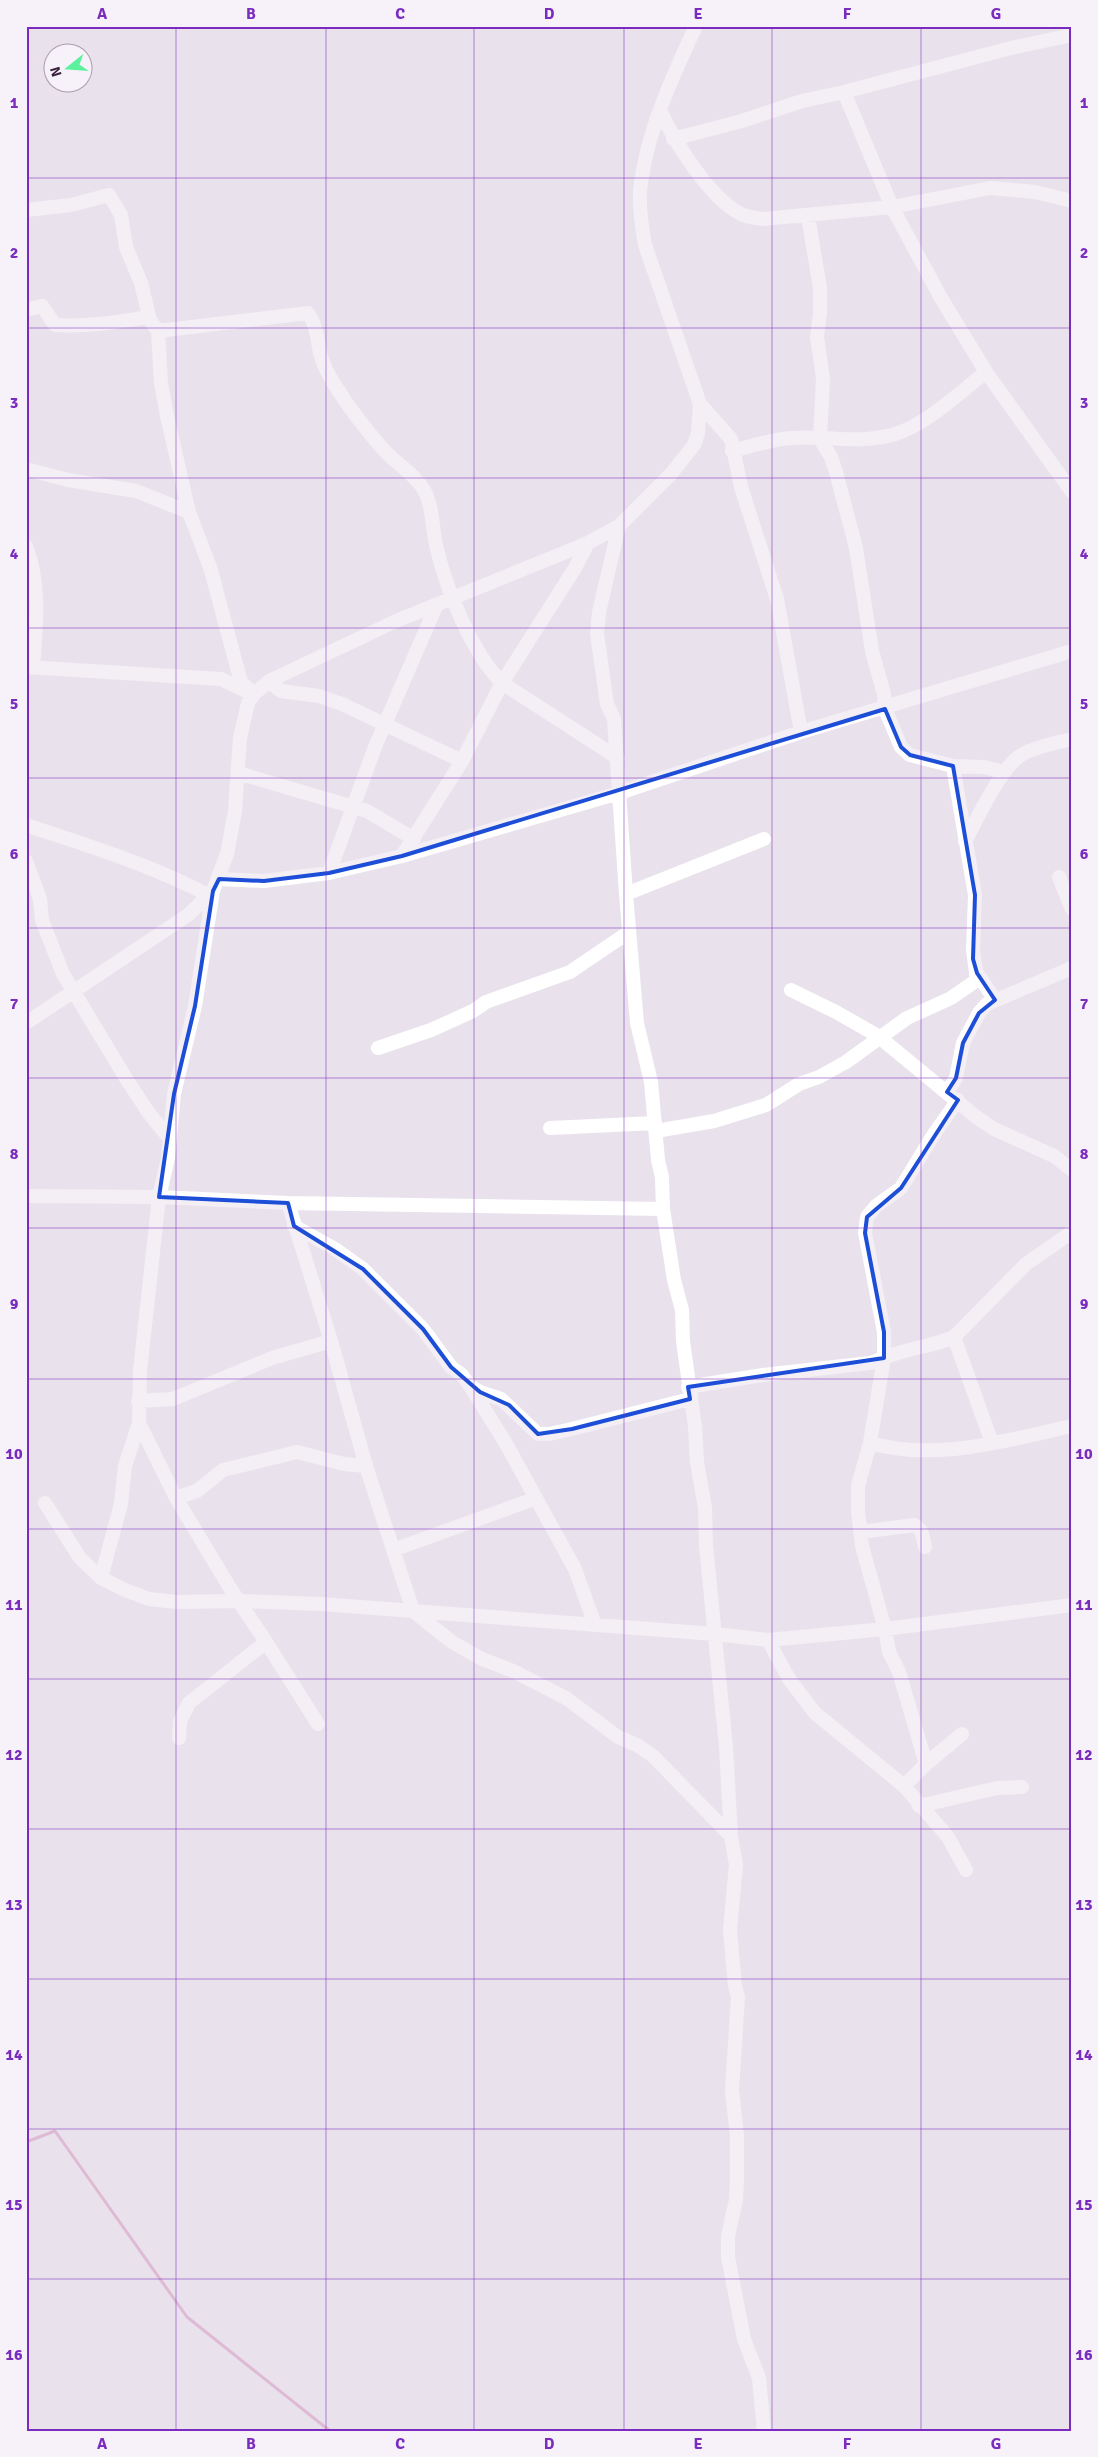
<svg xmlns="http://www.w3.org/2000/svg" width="1098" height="2457" font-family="Signika,sans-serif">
  <rect width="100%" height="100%" fill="#e9e2ec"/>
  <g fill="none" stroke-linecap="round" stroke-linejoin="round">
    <!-- stream -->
    <path stroke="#d18ab8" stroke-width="3" d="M26,2142l29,-11 132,186 143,114"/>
    <!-- minor -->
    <path stroke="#fff" stroke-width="14" d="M844,92l48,115 49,91 45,74 86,120
      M660,110c14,31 51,91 83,105 6,2 13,3 19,4l130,-12 98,-19 45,4 37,9
      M673,139l69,-18 60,-20 42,-9 167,-44 61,-13
      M26,210l45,-5 38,-10 12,20 5,32 15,36 9,37 8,11 3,52 6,33 22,96 21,55 31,115 13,12
      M808,216l12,72v25l-3,24 6,42 -3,60 11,18 5,15 20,76 16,103 12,43 1,15 16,38 9,8 43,11 31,1 20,5
      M26,310l16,-4 13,19c32,2 62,-3 94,-8
      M158,331l150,-18c9,13 9,25 12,40 3,12 9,23 16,34 14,22 30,43 48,63 12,14 30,23 40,40 9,16 8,37 12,55 10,44 35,106 66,138l116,75
      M700,404l31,35 10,48 36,112 24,133
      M732,451c20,-5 40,-12 60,-13 36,-3 66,7 103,-4 31,-9 65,-42 91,-62
      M26,469l42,11 68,11 53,21
      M619,526l-20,86 -2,22 10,70 7,15 12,175 11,129 14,59 7,78 4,17 1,32 11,71 8,30 1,31 12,86 2,35 8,46 1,38 20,201 5,89 5,29 -6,65 5,56 3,11 -6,93 5,46v44l-1,20 -8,36v21l16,82 15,39 5,53
      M26,546c15,39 10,80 7,120
      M26,667l195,12 27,13
      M269,681l12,10 38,5 23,8 120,57
      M238,773l129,38 47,28
      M26,825c62,21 126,40 184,71
      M965,841c12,-21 37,-77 58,-87 14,-8 33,-11 49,-15
      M402,856l60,-95 40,-78 73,-115 13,-25
      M26,861l14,38 2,21 21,54 64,106 21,32 22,27
      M329,873l46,-126 62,-143
      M1059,877l13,32
      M219,879l45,2 65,-8 73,-17 217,-63 182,-61 271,-81
      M626,894l138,-55
      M977,973l18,27
      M791,990l45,22 42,24 97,80 19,13 60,27 18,14
      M26,1023l162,-108 25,-24 14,-37 8,-43 5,-73 8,-35 6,-9 15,-13 127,-60 192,-78 31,-17 52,-52 23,-29 4,-12 2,-29 -55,-159c-3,-17 -6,-35 -5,-53 5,-56 32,-115 56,-166
      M378,1048l53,-18 42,-19 13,-9 84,-30 59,-40
      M947,1092l9,-14 7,-35 16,-30 8,-9 85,-36
      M550,1128l105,-5
      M656,1131l58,-10 52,-16 33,-21 20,-7 27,-15 61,-44 44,-20 26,-18 -4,-30 2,-55 -22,-129
      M26,1196l133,1 129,6 375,6
      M288,1203l43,138 35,125 47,145 302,23 53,6 117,-11 187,-24
      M294,1226l41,23 28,20 60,60 28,38 11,8 8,11 35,56 70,127 20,56
      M954,1337l38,106
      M884,1358v-26l-19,-99 2,-16 9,-11 25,-18 33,-54 24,-34
      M884,1358c23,-10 47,-11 70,-21l72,-73 46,-32
      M470,1386l10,6 21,7 37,35h11l23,-5 118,-30
      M688,1387l75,-12 107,-12 14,-5 -14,85 -12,43v25l4,35 23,83 4,23 10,20 27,92 -22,22
      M138,1401l35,-2 99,-41 59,-17
      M139,1423l37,75 54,90 36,54 -77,61 -9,18 -1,17
      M870,1443c66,19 137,-3 202,-17
      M176,1498l21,-7 26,-21 74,-18 47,12 22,2
      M45,1503l35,55 21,20 24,12 24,9 28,3 62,-1 83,3 91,7 39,31 30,17 31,12 53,27 52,39 19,8 16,11 78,80
      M861,1532l53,-7c9,4 9,13 11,22
      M393,1550l141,-51
      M101,1578l20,-74 4,-38 14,-43 1,-52 19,-174 9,-39 6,-64 21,-88 18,-115
      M768,1640l21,39 26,34 89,73 44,51 18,33
      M266,1642l52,82
      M926,1764l36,-30
      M919,1806l78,-18 25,-1"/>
  </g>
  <!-- marked area -->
  <path d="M0 0H1098V2457H0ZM885,709l16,38 9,8 43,11 22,129 -2,64 4,14 18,27 -16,13 -16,30 -7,35 -9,14 11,8 -57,88 -34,29 -2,16 19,99v26l-196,29 2,12 -118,30 -34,5 -29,-29 -29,-13 -29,-25 -28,-38 -60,-60 -69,-43 -6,-23 -129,-6 15,-103 21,-88 18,-115 6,-12 45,2 65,-8 73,-17z" fill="#e9e2ec" fill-opacity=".55" fill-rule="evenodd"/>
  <path fill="none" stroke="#1d4ed8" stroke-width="4" stroke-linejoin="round" d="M885,709l16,38 9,8 43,11 22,129 -2,64 4,14 18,27 -16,13 -16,30 -7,35 -9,14 11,8 -57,88 -34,29 -2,16 19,99v26l-196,29 2,12 -118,30 -34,5 -29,-29 -29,-13 -29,-25 -28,-38 -60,-60 -69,-43 -6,-23 -129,-6 15,-103 21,-88 18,-115 6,-12 45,2 65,-8 73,-17z"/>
  <!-- grid -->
  <path fill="none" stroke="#7b2cbf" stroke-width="1" stroke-opacity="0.55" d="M176,26v2405M326,26v2405M474,26v2405M624,26v2405M772,26v2405M921,26v2405M26,178h1046M26,328h1046M26,478h1046M26,628h1046M26,778h1046M26,928h1046M26,1078h1046M26,1228h1046M26,1379h1046M26,1529h1046M26,1679h1046M26,1829h1046M26,1979h1046M26,2129h1046M26,2279h1046"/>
  <!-- border -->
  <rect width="1098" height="2457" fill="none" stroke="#f7f2f9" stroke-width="55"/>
  <!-- north arrow -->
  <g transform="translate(68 68) rotate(253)"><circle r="24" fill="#f7f2f9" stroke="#ac9fae"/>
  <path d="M0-4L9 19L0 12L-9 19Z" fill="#5bf19d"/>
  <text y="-8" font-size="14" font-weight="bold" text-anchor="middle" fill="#3b223d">N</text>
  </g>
  <rect x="28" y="28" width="1042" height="2402" fill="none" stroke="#7b2cbf" stroke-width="2"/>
  <g font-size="16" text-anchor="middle" font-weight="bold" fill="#7b2cbf">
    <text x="102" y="19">A</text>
    <text x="251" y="19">B</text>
    <text x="400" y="19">C</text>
    <text x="549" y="19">D</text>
    <text x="698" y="19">E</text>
    <text x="847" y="19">F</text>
    <text x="996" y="19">G</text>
    <text x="14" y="108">1</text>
    <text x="1084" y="108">1</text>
    <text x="14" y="258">2</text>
    <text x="1084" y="258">2</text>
    <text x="14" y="408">3</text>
    <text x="1084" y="408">3</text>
    <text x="14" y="559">4</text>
    <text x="1084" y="559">4</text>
    <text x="14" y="709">5</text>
    <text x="1084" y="709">5</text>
    <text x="14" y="859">6</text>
    <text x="1084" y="859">6</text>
    <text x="14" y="1009">7</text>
    <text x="1084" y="1009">7</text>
    <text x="14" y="1159">8</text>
    <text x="1084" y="1159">8</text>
    <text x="14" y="1309">9</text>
    <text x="1084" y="1309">9</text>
    <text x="14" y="1459">10</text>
    <text x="1084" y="1459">10</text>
    <text x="14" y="1610">11</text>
    <text x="1084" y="1610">11</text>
    <text x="14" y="1760">12</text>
    <text x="1084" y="1760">12</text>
    <text x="14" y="1910">13</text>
    <text x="1084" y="1910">13</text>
    <text x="14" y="2060">14</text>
    <text x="1084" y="2060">14</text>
    <text x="14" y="2210">15</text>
    <text x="1084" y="2210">15</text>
    <text x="14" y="2360">16</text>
    <text x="1084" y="2360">16</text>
    <text x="102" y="2449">A</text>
    <text x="251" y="2449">B</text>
    <text x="400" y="2449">C</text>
    <text x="549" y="2449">D</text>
    <text x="698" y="2449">E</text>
    <text x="847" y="2449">F</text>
    <text x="996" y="2449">G</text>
  </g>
</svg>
